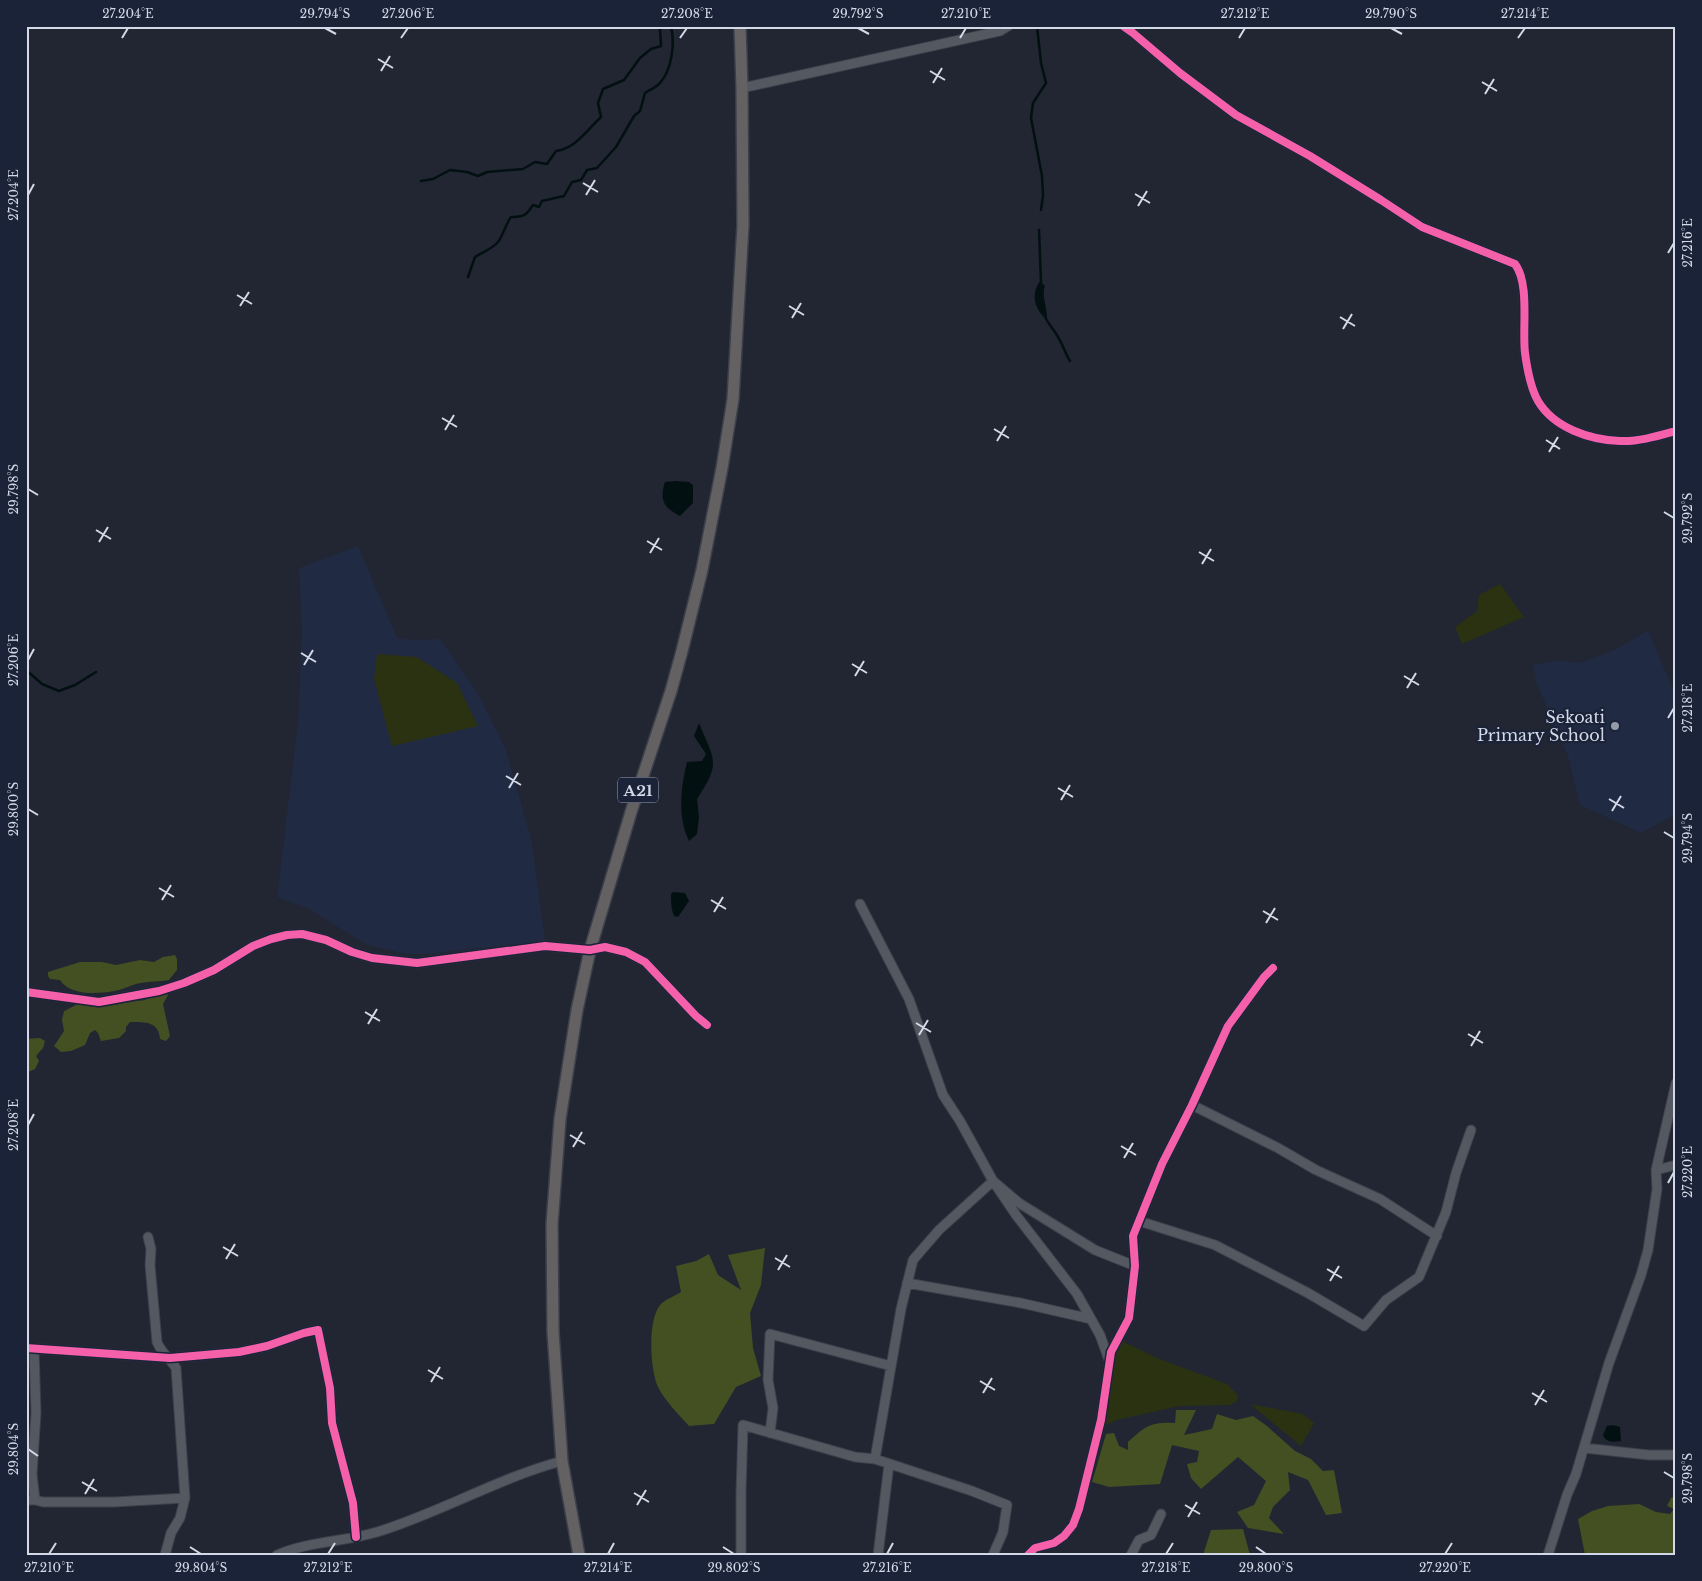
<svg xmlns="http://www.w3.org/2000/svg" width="1702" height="1581" font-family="'Libre Baskerville',serif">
  <rect width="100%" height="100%" fill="#212632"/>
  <!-- built -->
  <path fill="#202a43" d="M358,546l39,92 13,2 30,-1 37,53 29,58 26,92 13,99 -119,13h-19l-40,-9 -58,-36 -32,-12 21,-174 4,-92 -3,-63z
    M1648,630l28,66v118l-35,19 -61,-28 -12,-49 -32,-74 -3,-17 27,-5 20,3 37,-14z"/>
  <!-- green -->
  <path fill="#2b3211" d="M1500,584l24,33 -62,27 -7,-17 22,-16 2,-16z
    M377,654l40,3 40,26 21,43 -86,20 -18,-67z
    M1120,1340l37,18 70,26 11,11 -1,6 -7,4 -51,1 -62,14 -11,5 6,-66z
    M1250,1404l53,10 11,9 -13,23z"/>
  <!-- forest -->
  <path fill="#444f22" d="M175,955l2,4v11l-8,10c-10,2 -19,1 -28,3 -8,1 -15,5 -22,7 -18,4 -48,7 -59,-10l-10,-1 -2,-3v-4l32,-10h22l14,3 24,-5 14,2 9,-5z
    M166,989l2,6 -5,9 7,32 -4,5 -6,-2c-1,-18 -16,-17 -30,-17l-4,5v4l-7,7 -18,3 -3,-8 -3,-3 -5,3 -5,12 -14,6 -10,1 -7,-6 10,-15 -2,-11 2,-9 14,-7 26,1 41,-5z
    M40,1038l5,3 -2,7 -7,8 3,5 -4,8 -9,4v-34z
    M765,1248l-4,37 -11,28 3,35 8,28 -25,11 -22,37 -25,2c-11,-12 -24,-25 -31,-39 -8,-17 -11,-69 3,-83 5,-5 14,-8 20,-12l-5,-26 20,-5 13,-7 9,21 23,15 -13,-35z
    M1176,1410h20l-12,25 28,-6 5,-15 19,6 17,-4 14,10 28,25 16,8 12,12 11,-1 8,43 -16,2 -18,-35 -20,-8 2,18 -17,17 -4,11 15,16 -36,-6 -11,-16 17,-7 12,-24 -28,-24 -37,32 -10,-11 -4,-14 10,-2 2,-11 -27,-6 -12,39 -51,3 -17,-5 14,-48 8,-1 5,13 9,4v-8c18,-16 22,-20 47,-19z
    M1676,1496v59h-91l-7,-36 14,-8 16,-5 31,-2 17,8 14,2 4,-5 -7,-3 4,-8z
    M1243,1529l7,26h-47l8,-25z"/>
  <!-- water -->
  <path fill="#031012" d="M1040,281l5,5c-4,9 3,24 2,34 -12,-10 -17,-25 -7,-39z
    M676,481l13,1 4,3v18l-13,13c-16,-8 -21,-16 -15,-34z
    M699,723c16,39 22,39 -2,76l2,18 -2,17 -8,7c-12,-24 -8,-54 -2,-79l15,-1 4,-7 -12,-18z
    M673,892l12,1 4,8 -11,16 -4,-1c-3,-7 -3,-15 -3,-22z
    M1613,1425l7,2 1,14c-8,1 -15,2 -18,-6l4,-9z"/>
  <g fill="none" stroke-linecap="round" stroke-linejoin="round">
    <!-- stream -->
    <path stroke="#031012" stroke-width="2.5" d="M1037,26l4,37 5,20 -13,20 -2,15 11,58 1,20 -2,14
      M421,181l12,-2 17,-9 17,2 11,4 9,-4 36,-3 12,-7 12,2 9,-13c20,-3 30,-20 45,-34l-3,-14 5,-14 21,-9 16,-22 11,-9 10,-3 -1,-17 3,-3
      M1039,230l2,52
      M468,277l7,-20c8,-5 17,-8 23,-15 3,-3 9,-20 13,-25 12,0 15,-1 22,-12l6,2 3,-6 22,-5 8,-14 9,-2 6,-10 10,-2 19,-21 18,-31 6,-5 5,-18c4,-3 10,-5 14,-9 13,-13 16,-40 12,-58
      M1046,319c4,7 9,12 12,18 5,8 7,16 12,24
      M26,670l16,14 17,7 16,-6 21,-13"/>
    <!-- minor casing -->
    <g stroke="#3d404a" stroke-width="11">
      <path id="minor" d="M1123,26l10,7 47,40 56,42 74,41 71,44 41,27 93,37c15,20 7,64 10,89 2,15 5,34 13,48 16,27 52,39 82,40 18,1 38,-5 56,-10
        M742,88l258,-57 8,-5
        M860,904l49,95 34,96 17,26 33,60 26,22 76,47 40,16
        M26,992l73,10 60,-11 25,-8 30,-13 39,-24 18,-7 16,-4 15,-1 24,6 26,12 20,6 45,5 128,-17 45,4 15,-3 21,5 19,10 51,54 11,9
        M1192,1105l86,43 38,22 64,29 57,37
        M1656,1170l20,-5
        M1139,1221l76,24 93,48 56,33 22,-26 33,-23 27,-65 10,-39 15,-43
        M148,1237l3,12 -1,16 7,77c5,12 12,15 19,26l9,130 -5,20 -9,15 -6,22
        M907,1283l114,20 70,16
        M26,1348l144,10 69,-6 28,-6 37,-13 14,-3 12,58 2,35 21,80 3,34
        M34,1349l2,64 -4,61 3,26
        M770,1433l3,-25 -5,-28 2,-46 121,32
        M1584,1448l65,7h27
        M875,1459l26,-150 12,-49 26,-30 54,-49 23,34 61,79 23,41 9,25
        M26,1500h9l8,2h71l71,-4
        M277,1555c32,-14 67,-13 100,-23 63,-19 121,-54 185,-71
        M741,1555v-62l2,-68 112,32 20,2 97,32 35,14 -4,27 -10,23
        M878,1555l11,-91
        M1028,1555l7,-7 19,-5 10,-7 9,-11 6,-16 22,-89 10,-68 18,-34 6,-52 -2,-30 29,-72 30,-59 36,-79 36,-49 9,-9
        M1131,1555l8,-15 12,-5 10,-21
        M1548,1555l19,-60 9,-21 33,-111 32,-88 7,-25 9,-61 -1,-19 20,-87"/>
    </g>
    <!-- major casing -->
    <g stroke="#3d404a" stroke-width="14">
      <path id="major" d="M579,1555l-17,-94 -9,-129 -1,-108 8,-105 17,-109 13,-60 41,-138 40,-121 11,-40 20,-81 20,-102 11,-69 10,-174 -1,-137 -2,-62"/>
    </g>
    <!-- minor -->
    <use href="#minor" stroke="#545861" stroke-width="9"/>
    <!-- major -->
    <use href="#major" stroke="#636162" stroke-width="11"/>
    <!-- cycleway casing -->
    <g stroke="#1b2338" stroke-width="11">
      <path id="cycleway" d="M1123,26l10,7 47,40 56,42 74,41 71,44 41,27 93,37c15,20 7,64 10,89 2,15 5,34 13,48 16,27 52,39 82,40 18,1 38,-5 56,-10
        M26,992l73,10 60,-11 25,-8 30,-13 39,-24 18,-7 16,-4 15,-1 24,6 26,12 20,6 45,5 128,-17 45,4 15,-3 21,5 19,10 51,54 11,9
        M26,1348l144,10 69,-6 28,-6 37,-13 14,-3 12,58 2,35 21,80 3,34
        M1028,1555l7,-7 19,-5 10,-7 9,-11 6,-16 22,-89 10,-68 18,-34 6,-52 -2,-30 29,-72 30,-59 36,-79 36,-49 9,-9"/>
    </g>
    <!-- cycleway -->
    <use href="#cycleway" stroke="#f560ab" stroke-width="8"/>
  </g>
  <!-- ticks -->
  <path fill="none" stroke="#d3d9e7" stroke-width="2" d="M325,28l11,6M858,28l11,6M1391,28l11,6M122,38l6,-10M401,38l7,-10M680,38l7,-10M960,38l6,-10M1239,38l6,-10M1518,38l7,-10M378,59l15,9M381,71l9,-15M930,71l15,9M1482,82l15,9M933,83l9,-15M1485,94l9,-15M583,183l15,9M1135,194l15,9M28,195l6,-11M586,195l9,-15M1138,206l9,-15M1668,253l6,-10M237,295l15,9M240,306l9,-14M789,306l15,9M1340,317l15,9M792,318l9,-15M1343,329l9,-15M442,418l15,9M994,429l15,9M445,430l9,-15M1546,440l14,9M997,441l9,-15M1549,452l9,-15M28,489l10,6M1664,512l10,6M96,530l15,9M647,541l15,9M99,542l9,-15M1199,552l15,9M650,553l9,-15M1202,564l9,-15M301,653l15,9M28,660l6,-11M852,664l15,9M304,665l9,-15M855,676l9,-15M1404,676l15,9M1407,688l9,-15M1668,718l6,-10M506,776l15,9M509,788l9,-15M1058,788l15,9M1609,799l15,9M1061,800l9,-15M28,809l10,6M1612,811l9,-15M1664,832l10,6M159,888l15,9M162,900l9,-15M711,900l15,9M1263,911l15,9M714,912l9,-15M1266,923l9,-15M365,1012l15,9M916,1023l15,9M368,1024l9,-15M1468,1034l15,9M919,1035l9,-15M1471,1046l9,-15M28,1125l6,-11M570,1135l15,9M1121,1146l15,9M573,1147l9,-15M1124,1158l9,-15M1668,1183l6,-11M223,1247l15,9M775,1258l15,9M226,1259l9,-15M1327,1269l15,9M778,1270l9,-15M1330,1281l9,-15M428,1370l15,9M980,1381l15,9M431,1382l9,-15M983,1393l9,-15M1532,1393l15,9M1535,1405l9,-15M28,1449l10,7M1664,1472l10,6M82,1482l15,9M634,1493l15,9M85,1494l9,-15M637,1505l9,-15M1185,1505l15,9M1188,1517l9,-15M190,1547l11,7M723,1547l11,7M1256,1547l10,7M49,1554l7,-11M328,1554l7,-11M608,1554l6,-11M887,1554l6,-11M1166,1554l7,-11M1445,1554l7,-11"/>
  <!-- markers -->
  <circle fill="#959aa8" stroke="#1b2338" stroke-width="2" cx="1615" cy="726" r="5"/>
  <g text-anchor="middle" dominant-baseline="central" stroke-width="4.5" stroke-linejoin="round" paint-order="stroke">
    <!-- shield labels -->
    <rect fill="#1b2338" stroke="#9ca2b2" stroke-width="1" x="618" y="777.5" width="40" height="25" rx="4"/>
    <g font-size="15" font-weight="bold" fill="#d3d9e7">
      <text x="638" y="790">A21</text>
    </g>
    <!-- poi labels -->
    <g font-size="16" fill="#d3d9e7" stroke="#1b2338" text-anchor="end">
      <text x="1605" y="717">Sekoati<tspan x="1605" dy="18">Primary School</tspan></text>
    </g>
  </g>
  <!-- border -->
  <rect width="1702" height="1581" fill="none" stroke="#1b2338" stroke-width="55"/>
  <rect x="28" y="28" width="1646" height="1526" fill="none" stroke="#d3d9e7" stroke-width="2"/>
  <g font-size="12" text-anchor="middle" fill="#d3d9e7">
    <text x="128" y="18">27.204°E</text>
    <text x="325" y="18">29.794°S</text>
    <text x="408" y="18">27.206°E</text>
    <text x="687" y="18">27.208°E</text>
    <text x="858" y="18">29.792°S</text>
    <text x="966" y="18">27.210°E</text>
    <text x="1245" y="18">27.212°E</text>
    <text x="1391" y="18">29.790°S</text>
    <text x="1525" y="18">27.214°E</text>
    <text transform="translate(14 195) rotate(-90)" y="4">27.204°E</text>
    <text transform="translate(1688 243) rotate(-90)" y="4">27.216°E</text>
    <text transform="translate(14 489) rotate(-90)" y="4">29.798°S</text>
    <text transform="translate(1688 518) rotate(-90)" y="4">29.792°S</text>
    <text transform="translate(14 660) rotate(-90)" y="4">27.206°E</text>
    <text transform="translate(1688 708) rotate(-90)" y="4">27.218°E</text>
    <text transform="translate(14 809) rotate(-90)" y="4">29.800°S</text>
    <text transform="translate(1688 838) rotate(-90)" y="4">29.794°S</text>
    <text transform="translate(14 1125) rotate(-90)" y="4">27.208°E</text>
    <text transform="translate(1688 1172) rotate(-90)" y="4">27.220°E</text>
    <text transform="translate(14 1449) rotate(-90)" y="4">29.804°S</text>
    <text transform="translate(1688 1478) rotate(-90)" y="4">29.798°S</text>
    <text x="49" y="1572">27.210°E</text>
    <text x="201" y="1572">29.804°S</text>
    <text x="328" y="1572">27.212°E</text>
    <text x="608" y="1572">27.214°E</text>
    <text x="734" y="1572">29.802°S</text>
    <text x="887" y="1572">27.216°E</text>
    <text x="1166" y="1572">27.218°E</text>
    <text x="1266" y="1572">29.800°S</text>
    <text x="1445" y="1572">27.220°E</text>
  </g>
</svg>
